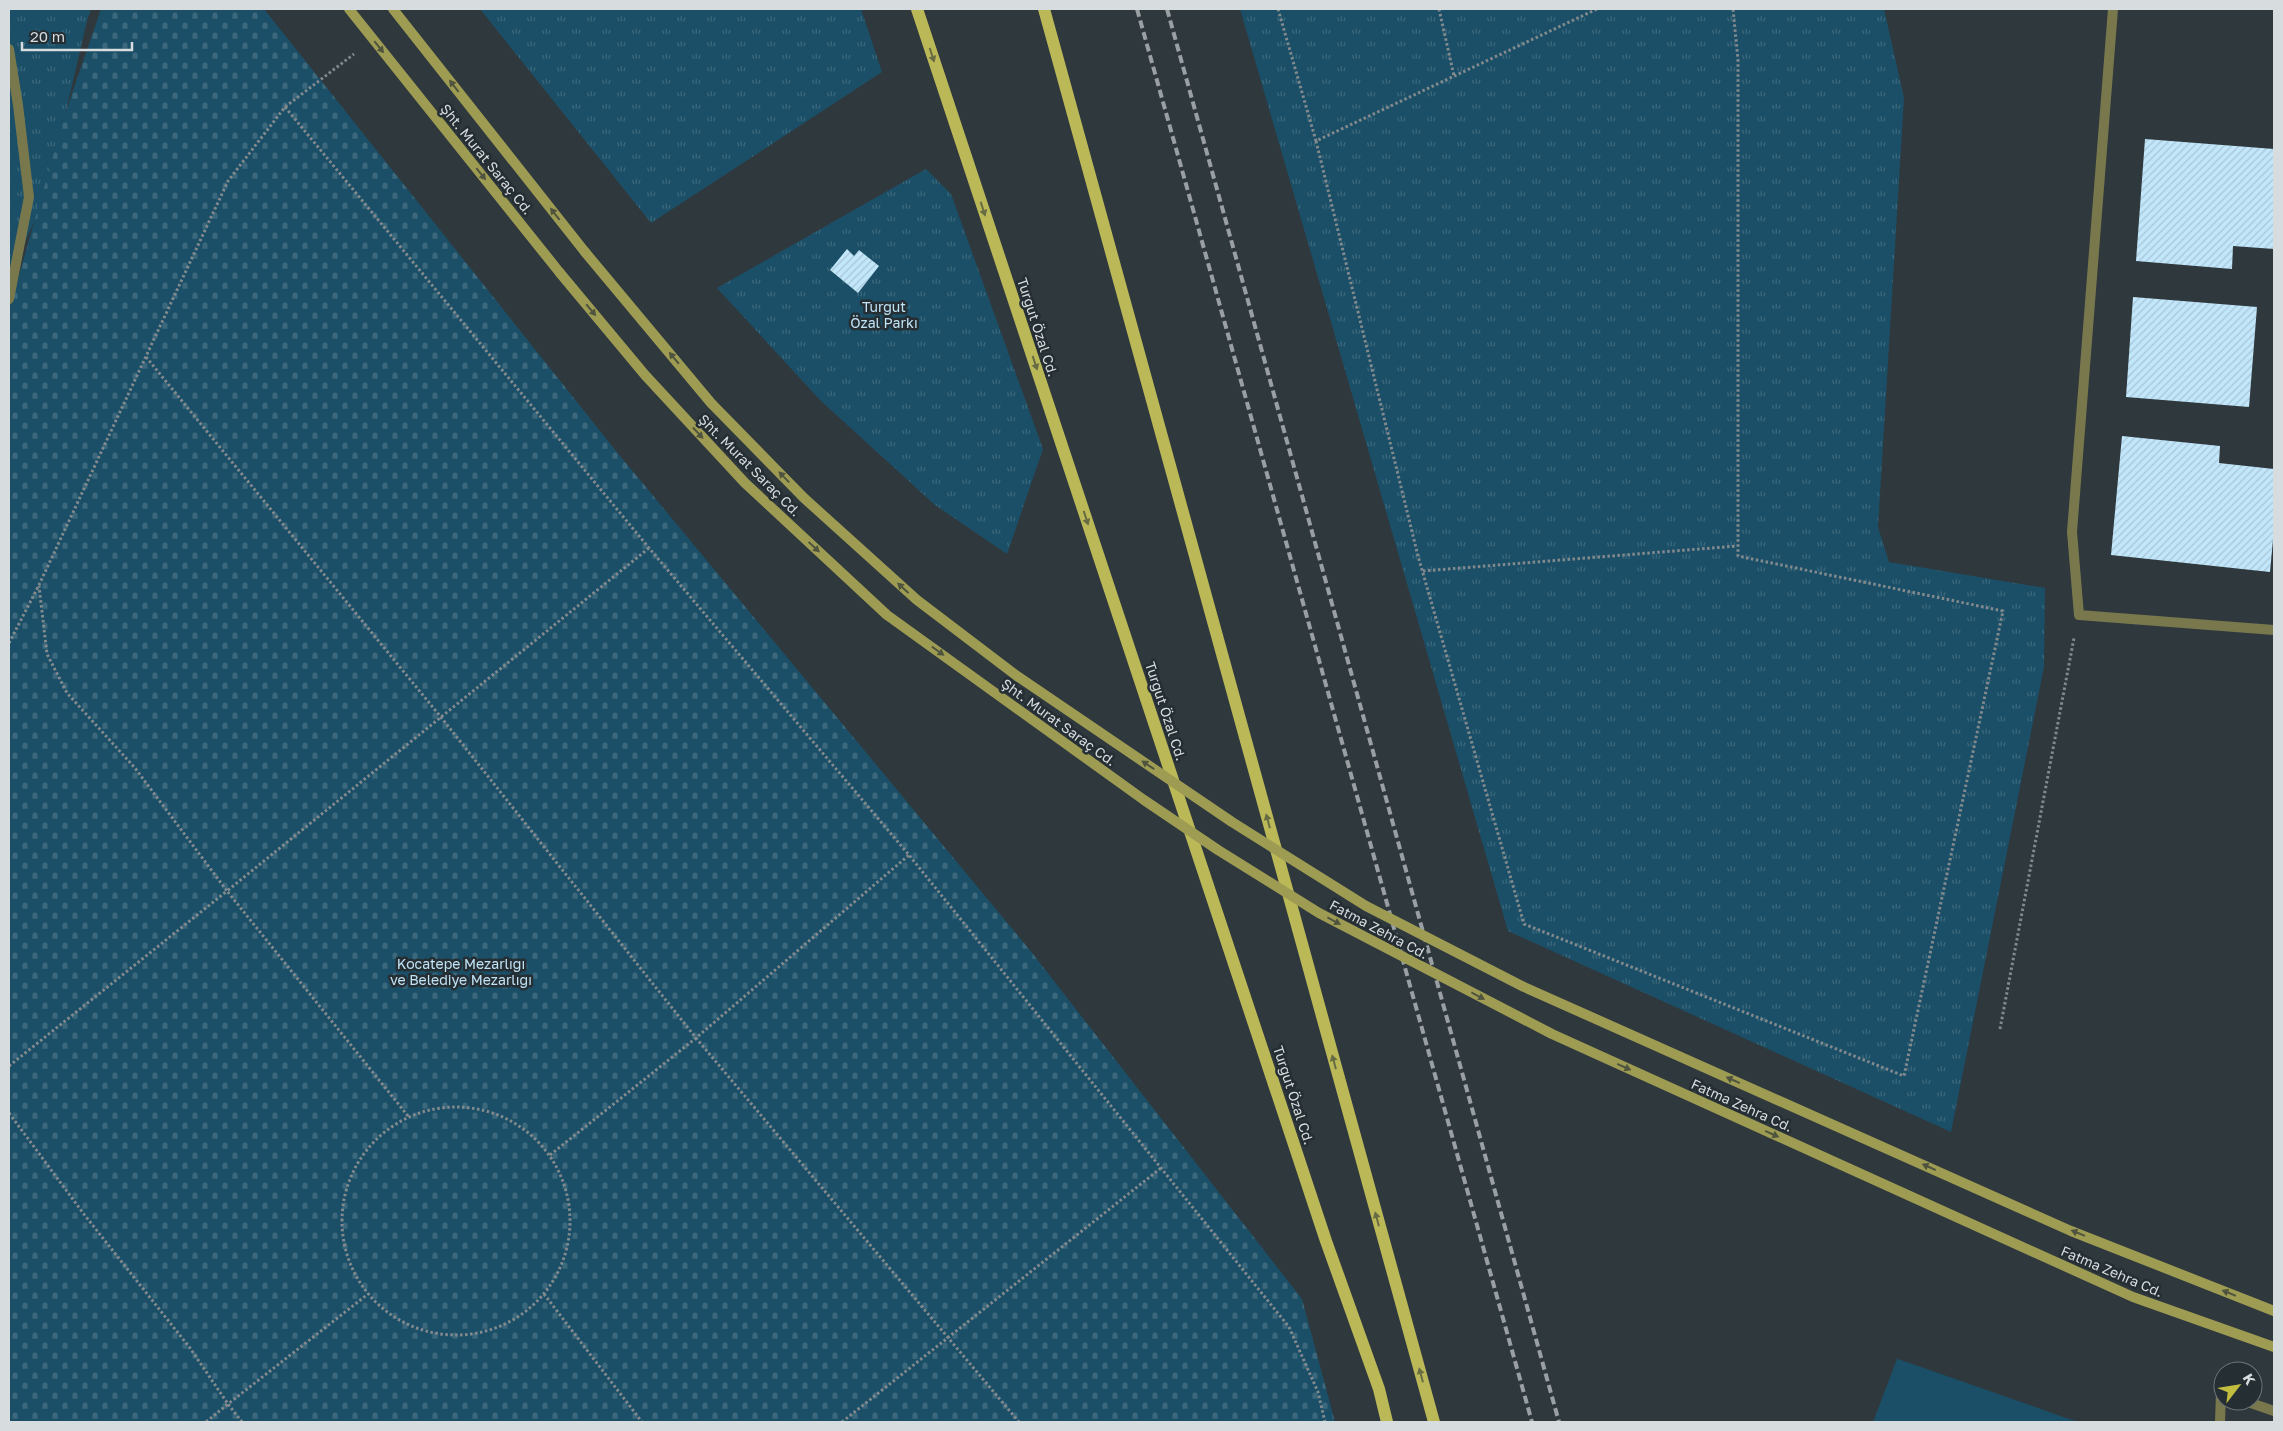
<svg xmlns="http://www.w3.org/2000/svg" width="2283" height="1431" font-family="'Golos Text',sans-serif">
  <defs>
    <pattern id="grass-tufts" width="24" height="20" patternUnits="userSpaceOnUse" patternTransform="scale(1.25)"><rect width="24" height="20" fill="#1b4f67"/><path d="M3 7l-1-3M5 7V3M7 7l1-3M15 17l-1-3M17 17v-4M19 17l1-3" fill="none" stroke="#3b687c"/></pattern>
    <pattern id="cemetery-stones" width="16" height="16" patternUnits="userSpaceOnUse" patternTransform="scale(1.25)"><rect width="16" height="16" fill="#1b4f67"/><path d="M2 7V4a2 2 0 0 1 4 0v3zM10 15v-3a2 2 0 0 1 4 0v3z" fill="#3b687c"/></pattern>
    <pattern id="building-hatch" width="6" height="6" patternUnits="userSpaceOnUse" patternTransform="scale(1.25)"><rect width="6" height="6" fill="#c2e7fb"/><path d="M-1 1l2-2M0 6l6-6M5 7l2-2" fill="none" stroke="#a8c6d6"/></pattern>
  </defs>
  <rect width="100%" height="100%" fill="#2f383d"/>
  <!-- grass -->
  <path fill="url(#grass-tufts)" d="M9,9h82l-4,12 -41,175 -37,81z
    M480,9h381l21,63 -231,151z
    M1240,9h644l20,89 -26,429 11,35 156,26 -1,79 -93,465 -443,-201z
    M926,169l25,25 92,255 -36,105 -72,-49 -114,-104 -104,-113z"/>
  <!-- cemetery -->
  <path fill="url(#cemetery-stones)" d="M101,9h163l352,442 413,498 273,350 33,123h-1326v-1112l57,-199z"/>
  <!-- garden -->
  <path fill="#1b4f67" d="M1897,1359h1l180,63h-205z"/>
  <!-- building -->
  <path fill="url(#building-hatch)" d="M2145,139l129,10v100l-41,-3 -1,23 -96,-8z
    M847,249l7,7 5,-6 20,16 -21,27 -28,-23z
    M2133,297l124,10 -8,100 -123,-10z
    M2122,436l98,10 -1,17 55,6v60l-4,43 -159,-17z"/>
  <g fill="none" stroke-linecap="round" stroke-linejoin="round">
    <!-- path -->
    <path stroke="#838a8e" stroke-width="3" stroke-dasharray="2.5 2.5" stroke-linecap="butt" d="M1278,9l38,132 281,-132
      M1439,9l15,67
      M285,107l364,441 260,307 380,472 29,65 7,30
      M1316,141l102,415 106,368 380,152 99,-465 -265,-55v-496l-5,-51
      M146,357l294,359 256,322 323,384
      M1423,571l314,-25
      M9,643l30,-58 189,-404 57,-74 69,-53
      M2000,1029l74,-391
      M9,1066l218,-175 -92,-123 -68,-75 -20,-39 -8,-68
      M342 1221a114 114 0 1 1 228 0a114 114 0 1 1-228 0Z
      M9,1113l74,100 107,135 38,56 -22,18
      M408,1116l-181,-225 422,-343
      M550,1155l146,-117 213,-183
      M544,1294l98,128
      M242,1422l-14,-18 140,-110
      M842,1422l319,-254"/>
    <!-- street -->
    <path stroke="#79784c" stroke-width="10" d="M2113,9l-41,523 7,83 195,15
      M9,49l9,56 11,92 -20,102
      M2245,1401l29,10
      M2220,1422l1,-29 2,1"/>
    <!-- secondary -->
    <path stroke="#9e9c53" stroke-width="10" d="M349,9l211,264
      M393,9l192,243"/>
    <!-- primary -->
    <path stroke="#bbb858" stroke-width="12" d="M917,9l409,1232 53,148 8,33
      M1044,9l390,1413"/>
    <!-- rail -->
    <path stroke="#999fa3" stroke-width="4" stroke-dasharray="8 4" stroke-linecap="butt" d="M1137,9l395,1413
      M1167,9l392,1413"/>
    <!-- secondary-bridge -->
    <path stroke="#9e9c53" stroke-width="10" d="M585,252l126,151 93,95 113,102 100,76 215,146 134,84 158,81 547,244 203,80
      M560,273l85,102 100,108 142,132 257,185 74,50 101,63 233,121 581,263 141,50"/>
  </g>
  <!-- one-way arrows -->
  <defs><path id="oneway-solid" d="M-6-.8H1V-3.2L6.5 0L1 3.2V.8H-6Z" transform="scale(1.25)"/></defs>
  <g fill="#4f543e">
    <use href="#oneway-solid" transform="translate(379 47) rotate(51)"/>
    <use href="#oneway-solid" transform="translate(454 86) rotate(-128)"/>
    <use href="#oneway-solid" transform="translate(481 174) rotate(51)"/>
    <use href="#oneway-solid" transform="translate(555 214) rotate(-128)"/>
    <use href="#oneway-solid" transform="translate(591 310) rotate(50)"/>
    <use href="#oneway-solid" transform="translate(674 358) rotate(-130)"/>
    <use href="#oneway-solid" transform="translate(698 433) rotate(47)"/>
    <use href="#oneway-solid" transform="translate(784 477) rotate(-134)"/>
    <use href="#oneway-solid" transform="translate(814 547) rotate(43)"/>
    <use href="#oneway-solid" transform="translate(903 588) rotate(-138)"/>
    <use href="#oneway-solid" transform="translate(938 651) rotate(36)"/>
    <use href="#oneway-solid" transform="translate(1148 765) rotate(-146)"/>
    <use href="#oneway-solid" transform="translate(1334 921) rotate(28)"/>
    <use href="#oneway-solid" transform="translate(1478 996) rotate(28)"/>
    <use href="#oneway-solid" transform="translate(1624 1067) rotate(24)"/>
    <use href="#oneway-solid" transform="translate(1733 1080) rotate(-156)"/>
    <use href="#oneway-solid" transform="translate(1772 1134) rotate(24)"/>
    <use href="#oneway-solid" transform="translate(1929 1167) rotate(-156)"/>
    <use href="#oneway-solid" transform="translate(2078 1233) rotate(-158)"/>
    <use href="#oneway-solid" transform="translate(2229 1293) rotate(-158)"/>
  </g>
  <g fill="#686c44">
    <use href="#oneway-solid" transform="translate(932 55) rotate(72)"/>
    <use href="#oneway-solid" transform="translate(983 209) rotate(72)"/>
    <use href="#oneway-solid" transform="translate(1035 363) rotate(72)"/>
    <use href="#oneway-solid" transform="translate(1086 518) rotate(72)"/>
    <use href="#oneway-solid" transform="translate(1268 821) rotate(-105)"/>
    <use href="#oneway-solid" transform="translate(1334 1062) rotate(-105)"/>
    <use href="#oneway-solid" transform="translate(1377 1219) rotate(-105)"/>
    <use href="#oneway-solid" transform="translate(1421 1375) rotate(-105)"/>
  </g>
  <g text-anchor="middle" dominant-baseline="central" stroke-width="5" stroke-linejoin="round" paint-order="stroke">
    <!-- street labels -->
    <g font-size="14" fill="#d7dcdf" stroke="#252e33">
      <text transform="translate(487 159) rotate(51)">Şht. Murat Saraç Cd.</text>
      <text transform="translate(1038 327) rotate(72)">Turgut Özal Cd.</text>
      <text transform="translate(750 465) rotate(45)">Şht. Murat Saraç Cd.</text>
      <text transform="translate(1166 711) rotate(72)">Turgut Özal Cd.</text>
      <text transform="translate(1059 722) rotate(36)">Şht. Murat Saraç Cd.</text>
      <text transform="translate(1379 929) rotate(28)">Fatma Zehra Cd.</text>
      <text transform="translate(1294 1095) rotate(72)">Turgut Özal Cd.</text>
      <text transform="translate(1742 1105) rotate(24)">Fatma Zehra Cd.</text>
      <text transform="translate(2112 1271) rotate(23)">Fatma Zehra Cd.</text>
    </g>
    <!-- park labels -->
    <g font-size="14" fill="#c1e3f6" stroke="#252e33">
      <text x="884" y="306">Turgut<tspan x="884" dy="16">Özal Parkı</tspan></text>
      <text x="461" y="963">Kocatepe Mezarlığı<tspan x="461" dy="16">ve Belediye Mezarlığı</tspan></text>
    </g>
  </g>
  <!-- border -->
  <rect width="2283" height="1431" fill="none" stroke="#d7dcdf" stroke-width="20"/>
  <!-- north arrow -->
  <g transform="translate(2238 1386) rotate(59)"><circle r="24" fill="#252e33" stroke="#6c7478"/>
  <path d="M0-4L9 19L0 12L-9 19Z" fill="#c2bd3f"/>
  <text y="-8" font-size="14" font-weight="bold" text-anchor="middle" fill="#d7dcdf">K</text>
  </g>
  <!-- scale -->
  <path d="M22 42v8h110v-8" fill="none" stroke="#d7dcdf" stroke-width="2.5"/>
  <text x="30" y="42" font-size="15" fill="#d7dcdf" stroke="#252e33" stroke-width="4" paint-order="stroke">20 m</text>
</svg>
